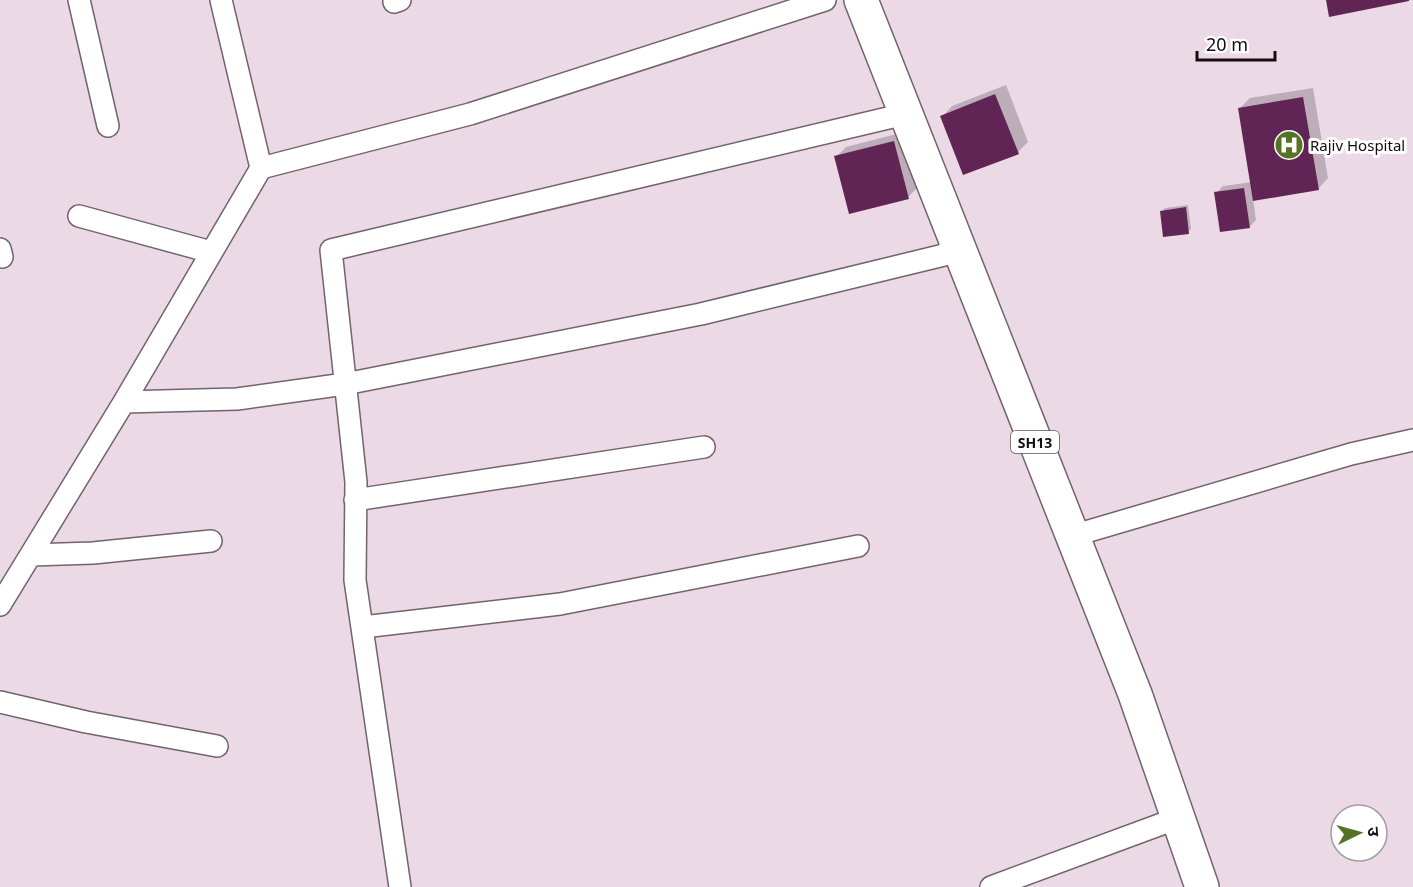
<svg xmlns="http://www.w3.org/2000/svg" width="1413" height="887" font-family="'Noto Sans','Noto Sans Devanagari',sans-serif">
  <rect width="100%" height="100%" fill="#ebd9e6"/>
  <!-- shadow -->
  <path fill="#0003" d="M1006,85l22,57 -10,10 -76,-35 10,-11z
    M1313,88l15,90 -10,11 -65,10 3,21 -7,7 -33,-34 7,-7 29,-4 -12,-74 10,-10z
    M904,132l14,55 -10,10 -72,-40 10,-10z
    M1188,205l3,24 -3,3 -26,-21 3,-3z"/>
  <!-- building -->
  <path fill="#602554" d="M1326,0h83v1l-80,16z
    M995,94l24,60 -56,21 -23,-59z
    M1303,97l16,93 -66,11 -15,-93z
    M894,141l15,58 -60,15 -15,-58z
    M1244,188l6,40 -30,4 -6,-40z
    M1186,207l3,27 -26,3 -3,-26z"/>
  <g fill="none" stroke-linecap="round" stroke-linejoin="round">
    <!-- street casing -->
    <g stroke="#72636d" stroke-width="24">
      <path id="street" d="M79,0l29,126
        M221,0l40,168
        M394,2l6,-2
        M79,216l132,36
        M0,249l2,8
        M124,402l113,-3 108,-15 356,-70 243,-59 12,-13
        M355,500l349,-53
        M1072,536l279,-82 62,-14
        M31,555l62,-2 118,-12
        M0,605l124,-203 137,-234 209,-54 355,-114
        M363,627l197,-23 298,-58
        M0,702l86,20 131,24
        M400,887l-45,-307 1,-98 -25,-232 574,-136
        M991,887l187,-69"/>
    </g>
    <!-- primary casing -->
    <g stroke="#72636d" stroke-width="36">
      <path id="primary" d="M861,0l274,694 67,193"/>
    </g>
    <!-- street -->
    <use href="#street" stroke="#fff" stroke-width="21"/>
    <!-- primary -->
    <use href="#primary" stroke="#fff" stroke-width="33"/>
  </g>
  <!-- icons -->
  <defs>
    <g id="hospital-disc" transform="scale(1.5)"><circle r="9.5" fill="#567225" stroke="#fff"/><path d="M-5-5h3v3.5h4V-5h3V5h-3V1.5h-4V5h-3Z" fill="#fff"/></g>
  </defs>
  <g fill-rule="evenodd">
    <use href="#hospital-disc" x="1289" y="145"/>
  </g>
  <g text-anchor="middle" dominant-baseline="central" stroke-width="6" stroke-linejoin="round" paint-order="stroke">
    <!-- shield labels -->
    <rect fill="#fff" stroke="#5a5658" stroke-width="1.5" x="1011" y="431" width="48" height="22" rx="4.5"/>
    <g font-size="14" font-weight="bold" fill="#130d11">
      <text x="1035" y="442">SH13</text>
    </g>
    <!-- poi labels -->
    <g font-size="15" fill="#130d11" stroke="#fff" text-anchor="start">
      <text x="1310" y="145">Rajiv Hospital</text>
    </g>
  </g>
  <!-- north arrow -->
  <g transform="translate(1359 833) rotate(85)"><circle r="28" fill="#ffffff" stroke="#a19ea0" stroke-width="1.5"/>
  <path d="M0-4.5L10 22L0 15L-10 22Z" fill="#567225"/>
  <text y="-9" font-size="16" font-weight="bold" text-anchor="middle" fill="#130d11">उ</text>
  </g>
  <!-- scale -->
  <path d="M1197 51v9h78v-9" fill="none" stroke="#130d11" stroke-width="3"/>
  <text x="1206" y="51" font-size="18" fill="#130d11" stroke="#ffffff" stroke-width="4.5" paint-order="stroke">20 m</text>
</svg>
